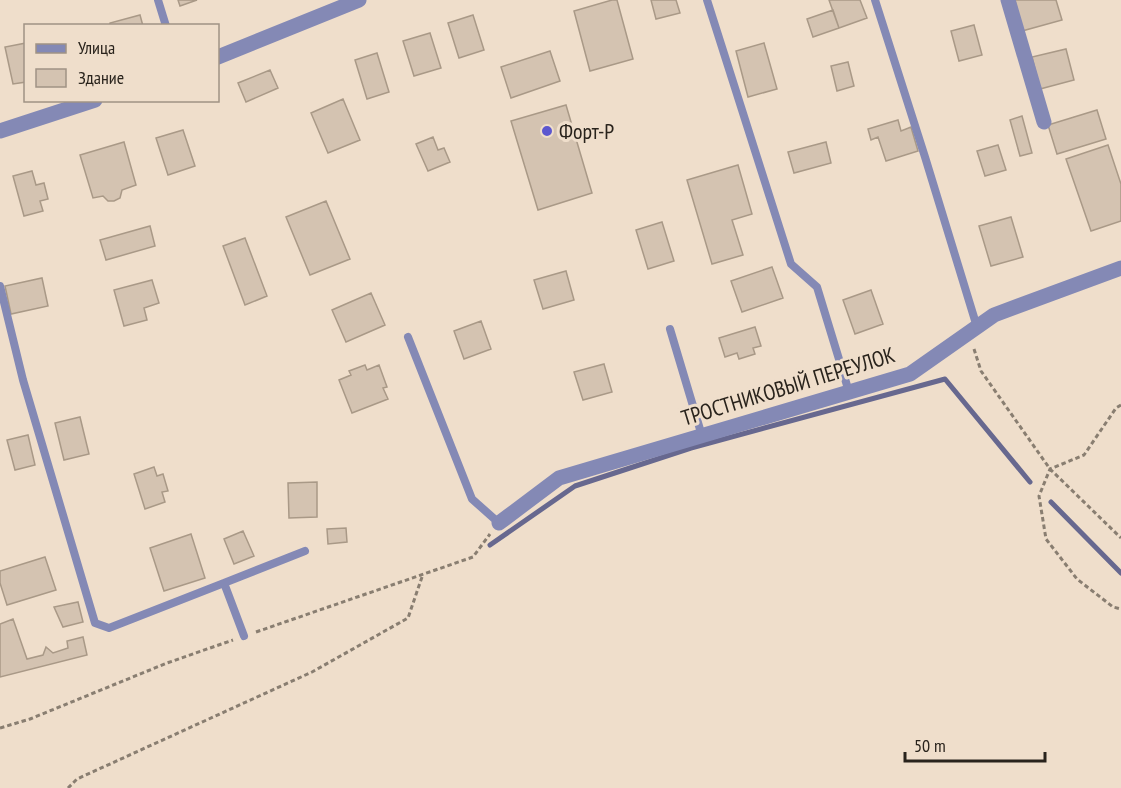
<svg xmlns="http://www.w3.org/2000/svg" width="1121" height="788" font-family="'PT Sans Narrow',sans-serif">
  <rect width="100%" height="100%" fill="#efdecb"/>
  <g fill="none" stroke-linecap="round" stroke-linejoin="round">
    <!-- stream -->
    <path stroke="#67688f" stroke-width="5" d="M1051,502l70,71
      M490,545l85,-59 116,-38 254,-69 85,103"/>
  </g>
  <!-- building -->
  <path fill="#d4c3b1" stroke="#a99987" stroke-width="1.5" d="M178,0h19l-17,6z
    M612,0h5l16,59 -43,12 -16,-60z
    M651,0h25l4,13 -24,6z
    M829,0h31l7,18 -28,10z
    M1015,0h41l6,20 -40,11z
    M833,10l6,18 -26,9 -6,-18z
    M140,15l3,11h-33v-3z
    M473,15l11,35 -25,8 -11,-35z
    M974,25l8,30 -23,6 -8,-30z
    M430,33l11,35 -27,8 -11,-35z
    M26,43v39l-13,2 -8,-37z
    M764,43l13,46 -29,8 -12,-46z
    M1066,49l8,31 -34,9 -8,-32z
    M550,51l10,30 -49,17 -10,-31z
    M377,53l12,39 -22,7 -12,-39z
    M848,62l6,24 -17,5 -6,-25z
    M270,70l8,18 -32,14 -8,-19z
    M343,99l17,41 -32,13 -17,-40z
    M566,105l26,88 -54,17 -27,-89z
    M1097,110l9,29 -49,15 -9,-29z
    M1022,116l10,37 -12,3 -10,-36z
    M898,120l3,11 10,-4 7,24 -32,10 -8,-24 -7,3 -3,-11z
    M183,130l12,36 -27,9 -12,-37z
    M433,137l5,13 6,-2 6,14 -22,9 -12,-27z
    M124,142l12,43 -14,5 -2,8 -6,3h-6l-5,-5 -10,2 -13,-43z
    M826,142l5,21 -37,10 -6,-21z
    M998,145l8,25 -21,6 -8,-25z
    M1108,145l13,39v37l-30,10 -25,-72z
    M738,165l14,49 -20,6 11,35 -31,9 -25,-84z
    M32,171l4,14 8,-2 4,16 -8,2 3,10 -19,5 -11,-40z
    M326,201l24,58 -40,16 -24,-58z
    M1011,217l12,40 -32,9 -12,-40z
    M662,222l12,39 -26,8 -12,-39z
    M150,226l5,20 -49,14 -6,-20z
    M245,238l22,58 -22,9 -22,-59z
    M772,267l11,31 -41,14 -11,-31z
    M566,271l8,29 -31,9 -9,-29z
    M42,278l6,28 -37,8 -6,-28z
    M152,280l7,23 -15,5 3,12 -23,6 -10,-36z
    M871,290l12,34 -28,10 -12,-34z
    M371,293l14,32 -39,17 -14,-32z
    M481,321l10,28 -27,10 -10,-28z
    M755,327l6,19 -8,2 2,6 -16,5 -2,-6 -12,4 -6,-19z
    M604,364l8,28 -29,8 -9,-28z
    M365,365l2,5 12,-5 8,22 -4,1 5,11 -36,14 -13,-33 12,-5 -2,-4z
    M80,417l9,37 -25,6 -9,-37z
    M28,435l7,30 -20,5 -8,-30z
    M154,467l3,9 6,-2 5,17 -6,1 3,10 -20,7 -11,-35z
    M317,482v35l-28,1 -1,-35z
    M346,528l1,14 -19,2 -1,-15z
    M243,531l11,25 -20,8 -10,-25z
    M191,534l14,44 -41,13 -14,-43z
    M45,557l11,33 -49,15 -7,-22v-12z
    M78,602l5,20 -20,5 -9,-20z
    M13,619l14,40 16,-4 3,-8 7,6 15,-5 -1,-7 16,-4 4,18 -87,22v-53z"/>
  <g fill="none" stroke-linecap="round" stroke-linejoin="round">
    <!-- path -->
    <path stroke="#897e71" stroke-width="3" stroke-dasharray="4.5 3" stroke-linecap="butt" d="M974,349l7,22 69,98 71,69
      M1121,405l-5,3 -32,47 -34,14 -11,27 7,43 31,40 36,28 8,2
      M256,632l217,-75 17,-23
      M0,728l30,-9 137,-56 66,-23
      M68,788l9,-9 235,-107 96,-54 15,-44"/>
    <!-- service -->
    <path stroke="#8489b5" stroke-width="8" d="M158,0l8,26
      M707,0l84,264 26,23 32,105
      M875,0l50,157 52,170
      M0,286l23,94 72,243 14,5 115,-45
      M670,329l32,107
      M408,337l64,162 27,24
      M244,636l-20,-53 81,-32"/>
    <!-- minor -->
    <path stroke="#8489b5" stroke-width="15" d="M1008,0l36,122
      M499,523l60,-45 351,-104 84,-59 127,-47"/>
    <!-- tertiary -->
    <path stroke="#8489b5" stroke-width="15" d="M218,57l141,-57
      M0,131l95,-31"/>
  </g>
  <!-- markers -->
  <circle fill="#5c57cf" stroke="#efdecb" stroke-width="2" cx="547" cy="131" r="6"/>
  <g text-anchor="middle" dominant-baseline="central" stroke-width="6" stroke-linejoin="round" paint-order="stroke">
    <!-- poi labels -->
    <g font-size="22" fill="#29231c" stroke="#efdecb" text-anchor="start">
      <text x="559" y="131">Форт-Р</text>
    </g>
    <!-- street labels -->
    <g font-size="22" fill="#29231c" stroke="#efdecb">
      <text transform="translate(788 386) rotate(-17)">ТРОСТНИКОВЫЙ ПЕРЕУЛОК</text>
    </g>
  </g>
  <!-- legend -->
  <rect x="24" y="24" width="195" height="78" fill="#efdecb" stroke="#a09385" stroke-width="1.5"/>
  <rect x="36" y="44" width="30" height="9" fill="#8489b5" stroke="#a09385" stroke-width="1.5"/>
  <text x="78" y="54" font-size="18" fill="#29231c">Улица</text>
  <rect x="36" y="69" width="30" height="18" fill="#d4c3b1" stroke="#a09385" stroke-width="1.5"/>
  <text x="78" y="84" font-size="18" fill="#29231c">Здание</text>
  <!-- scale -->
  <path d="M905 752v9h140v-9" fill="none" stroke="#29231c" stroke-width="3"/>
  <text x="914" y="752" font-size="18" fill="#29231c" stroke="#efdecb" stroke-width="4.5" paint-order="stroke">50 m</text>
</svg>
